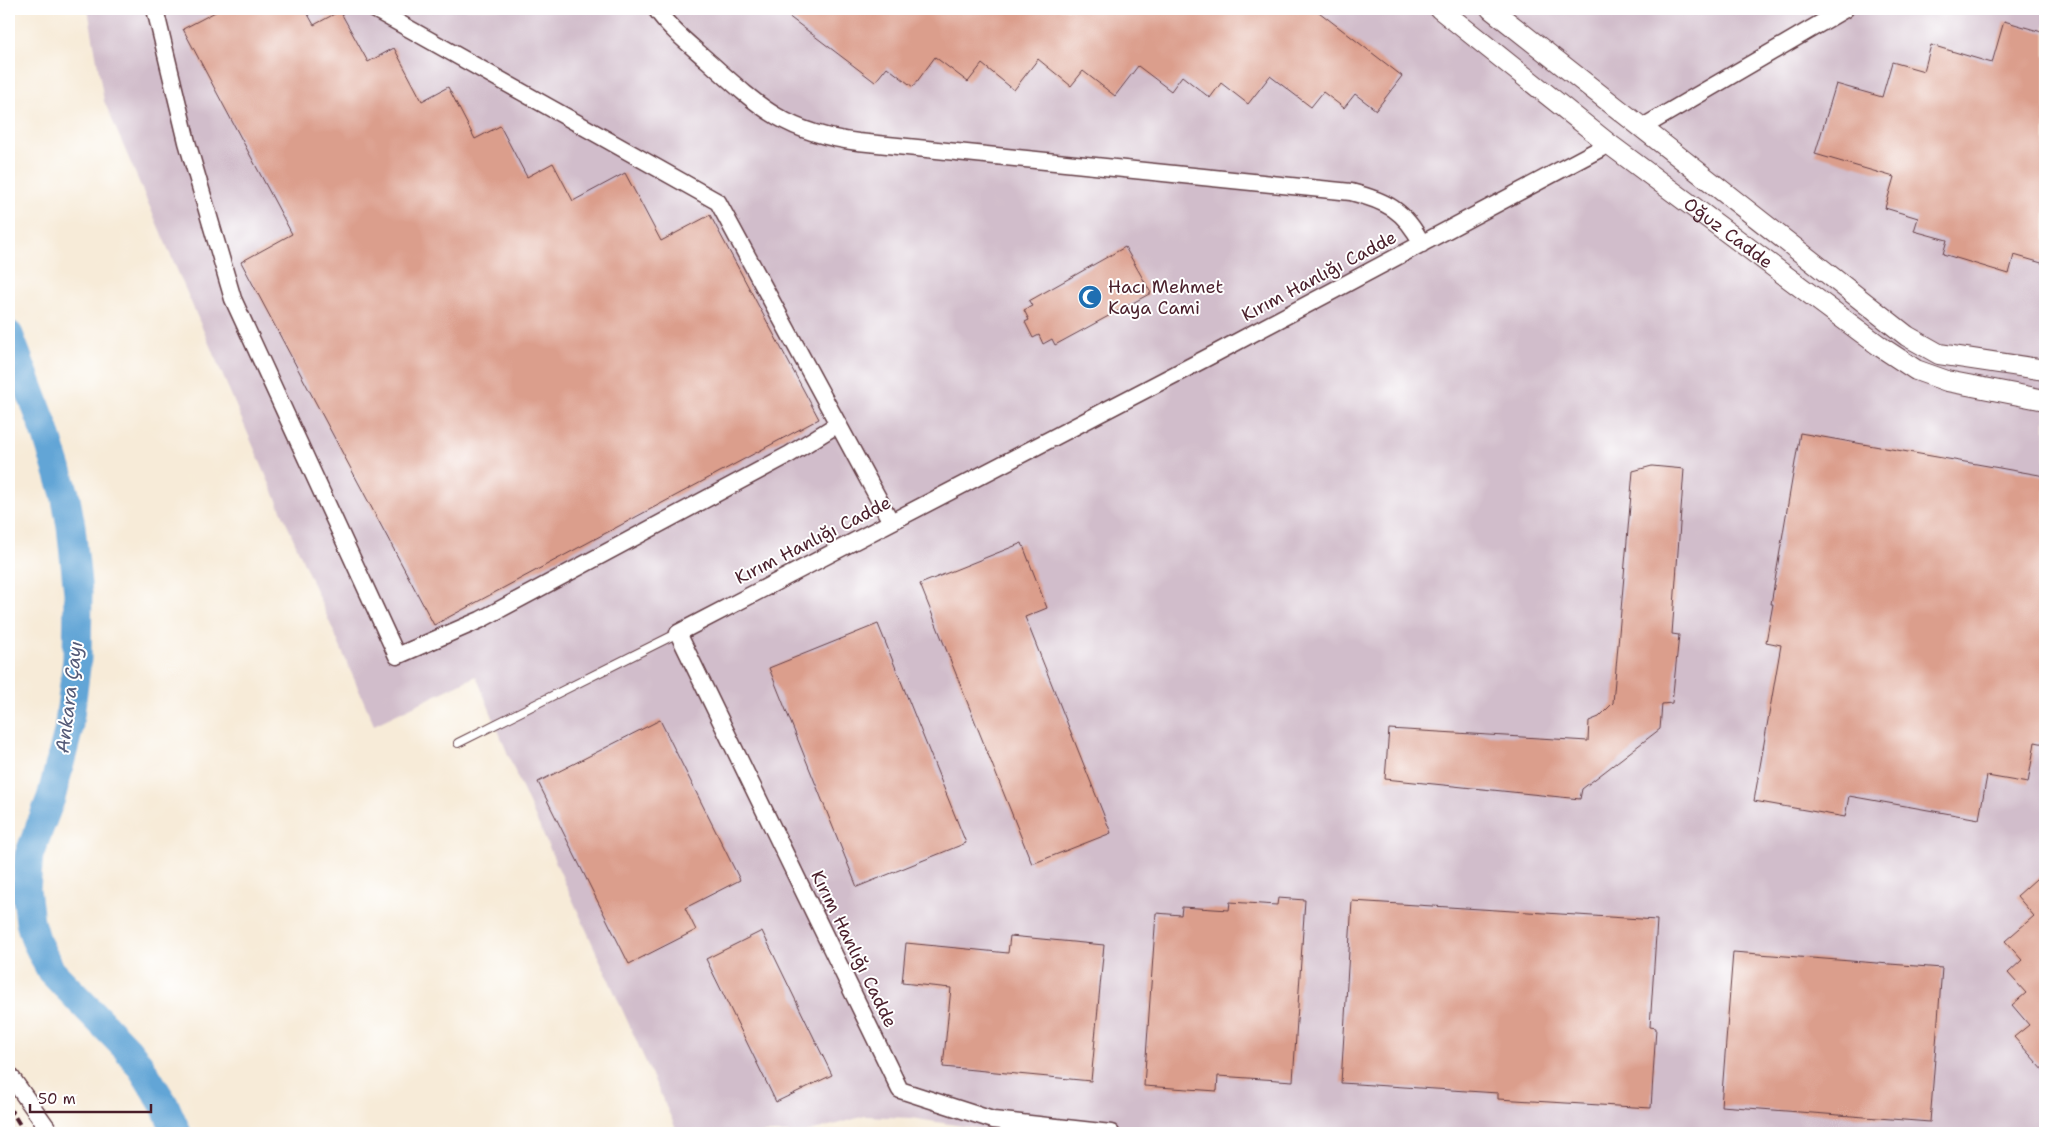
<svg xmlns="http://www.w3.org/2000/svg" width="2054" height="1142" font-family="'Shantell Sans',sans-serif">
  <rect width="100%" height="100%" fill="#fff"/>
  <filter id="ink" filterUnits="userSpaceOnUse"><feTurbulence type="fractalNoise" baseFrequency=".02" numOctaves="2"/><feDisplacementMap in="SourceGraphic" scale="10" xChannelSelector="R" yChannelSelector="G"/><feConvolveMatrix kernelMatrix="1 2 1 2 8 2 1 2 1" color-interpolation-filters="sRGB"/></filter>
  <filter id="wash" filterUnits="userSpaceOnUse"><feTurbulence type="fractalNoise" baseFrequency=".0096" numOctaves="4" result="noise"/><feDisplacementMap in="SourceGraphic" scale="20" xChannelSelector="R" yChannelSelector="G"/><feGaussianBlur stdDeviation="1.12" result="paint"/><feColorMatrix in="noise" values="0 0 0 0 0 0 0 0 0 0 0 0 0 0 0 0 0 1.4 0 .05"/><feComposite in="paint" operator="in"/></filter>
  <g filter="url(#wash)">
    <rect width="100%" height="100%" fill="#f7ebd8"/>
    <!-- industrial -->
    <path fill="#d1bdcb" d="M88,9h1957v1124h-1039l-95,-15 -46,-2 -61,17h-126l-160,-354 -42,-103 -102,49 -270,-624z"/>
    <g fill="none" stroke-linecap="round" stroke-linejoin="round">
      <!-- river -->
      <path stroke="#62a5d6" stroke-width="29" d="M9,335l36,95 20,64 6,32 7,67 -1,66 -9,73 -17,66 -22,57 -3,34 4,33 5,17 16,32 76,78 14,18 24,39 12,27"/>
    </g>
    <g id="blocks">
      <!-- building -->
      <path fill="#db9e8c" d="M221,9h84l9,16 26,-14 28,51 26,-14 28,53 26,-14 27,52 25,-13 27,51 26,-14 20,38 52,-28 36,68 49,-26 109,204 -385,206 -193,-363 51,-28 -109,-205z
        M779,9h536l87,67 -26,34 -21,-16 -11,14 -21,-16 -12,15 -41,-31 -22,28 -27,-21 -11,15 -28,-22 -11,15 -33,-25 -23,30 -32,-25 -12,15 -33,-27 -24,31 -32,-26 -14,18 -33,-25 -22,30 -26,-20 -12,15z
        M2004,21l41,12v231l-31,-9 -5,19 -66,-20 4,-14 -33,-9 4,-13 -33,-10 9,-31 -79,-23 21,-70 46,13 10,-35 32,9 7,-26 61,18z
        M1125,247l26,46 -96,52 -3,-6 -9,5 -4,-9 -6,3 -8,-16 4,-2 -5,-10 8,-4 -3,-5z
        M1800,433l245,43v268l-10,-2 -7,41 -41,-7 -8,43 -130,-23 -4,21 -91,-16 27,-156 -15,-3 7,-38h-2z
        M1652,466l32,3 -12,165 7,1 -7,68 -10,1 -2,25 -78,60 -2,10 -195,-20 4,-50 199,12 1,-20 10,-4 14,-14 20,-232z
        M1022,543l25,65 -22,9 86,216 -79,31 -112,-280z
        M878,624l88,219 -109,44 -88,-219z
        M660,720l80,160 -55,28 11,22 -67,34 -91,-182z
        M2045,871v201l-31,-35 15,-12 -17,-20 14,-12 -18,-20 14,-13 -17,-19 29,-25 -17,-20z
        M1278,898l27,2 -12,181 -75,-5 -1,15 -73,-5 12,-173 25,2 1,-8 47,3 1,-8 47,3z
        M1352,901l305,19 -7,107 6,1 -5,80 -153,-9v-6l-157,-10z
        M762,931l70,144 -56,27 -70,-143z
        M1010,936l94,9 -13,136 -148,-14 8,-79 -49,-5 4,-40 102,10z
        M1733,952l209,16 -12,154 -209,-16z"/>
    </g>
  </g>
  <g filter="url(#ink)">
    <use href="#blocks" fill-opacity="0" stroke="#643e45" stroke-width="1"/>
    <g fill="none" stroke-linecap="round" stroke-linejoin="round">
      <!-- service casing -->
      <g stroke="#643e45" stroke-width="10">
        <path id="service" d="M458,743l220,-110"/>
      </g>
      <!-- minor casing -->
      <g stroke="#643e45" stroke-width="19">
        <path id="minor" d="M155,9l32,133 46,157 164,357 83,-36 310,-166 48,-30
          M374,9l344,193 173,320
          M656,9c14,20 33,35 51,51 52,47 79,73 151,82l493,50c35,9 54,18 71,52
          M1643,127l202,-118
          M9,1074l42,59
          M1111,1133l-118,-13 -93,-30 -222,-457 538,-280 393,-209"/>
      </g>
      <!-- tertiary casing -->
      <g stroke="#643e45" stroke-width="22">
        <g id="tertiary">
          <path id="s1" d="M1440,9l169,135 272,203 35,23 31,11 98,19"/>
          <path d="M1491,9l416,327 32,18 106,16"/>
        </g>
      </g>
      <!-- service -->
      <use href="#service" stroke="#fff" stroke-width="8"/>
      <!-- minor -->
      <use href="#minor" stroke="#fff" stroke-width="16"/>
      <!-- tertiary -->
      <use href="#tertiary" stroke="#fff" stroke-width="20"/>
      <!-- rail -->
      <path stroke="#4a1f2b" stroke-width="4" stroke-dasharray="8 4" stroke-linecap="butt" d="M9,1107l16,26"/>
    </g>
  </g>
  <!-- icons -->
  <defs>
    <g id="mosque-disc" transform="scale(1.25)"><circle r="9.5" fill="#1f6fb2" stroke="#fff"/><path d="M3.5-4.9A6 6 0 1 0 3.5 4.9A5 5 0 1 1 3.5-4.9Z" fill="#fff"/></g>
  </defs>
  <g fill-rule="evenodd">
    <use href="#mosque-disc" x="1090" y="297"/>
  </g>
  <g text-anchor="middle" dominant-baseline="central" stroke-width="4" stroke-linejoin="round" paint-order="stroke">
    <!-- street labels -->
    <g font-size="18" fill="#4a1f2b" stroke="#fff">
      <text stroke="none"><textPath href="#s1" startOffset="365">Oğuz Cadde</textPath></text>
      <text transform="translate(1319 276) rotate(-28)">Kırım Hanlığı Cadde</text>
      <text transform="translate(813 540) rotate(-27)">Kırım Hanlığı Cadde</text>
      <text transform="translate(854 949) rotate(64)">Kırım Hanlığı Cadde</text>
    </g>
    <!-- poi labels -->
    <g font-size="18" fill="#4a1f2b" stroke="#fff" text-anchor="start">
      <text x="1108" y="287">Hacı Mehmet<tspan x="1108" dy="21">Kaya Cami</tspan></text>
    </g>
    <!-- water labels -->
    <g font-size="19" font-style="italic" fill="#555b78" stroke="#fff">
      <text transform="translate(69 697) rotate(-83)">Ankara Çayı</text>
    </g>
  </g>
  <!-- margin -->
  <rect width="2054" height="1142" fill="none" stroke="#fff" stroke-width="30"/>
  <!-- scale -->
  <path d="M30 1104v8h121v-8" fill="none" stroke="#4a1f2b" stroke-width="2.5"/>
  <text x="38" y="1104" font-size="15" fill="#4a1f2b" stroke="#ffffff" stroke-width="4" paint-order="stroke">50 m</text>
</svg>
